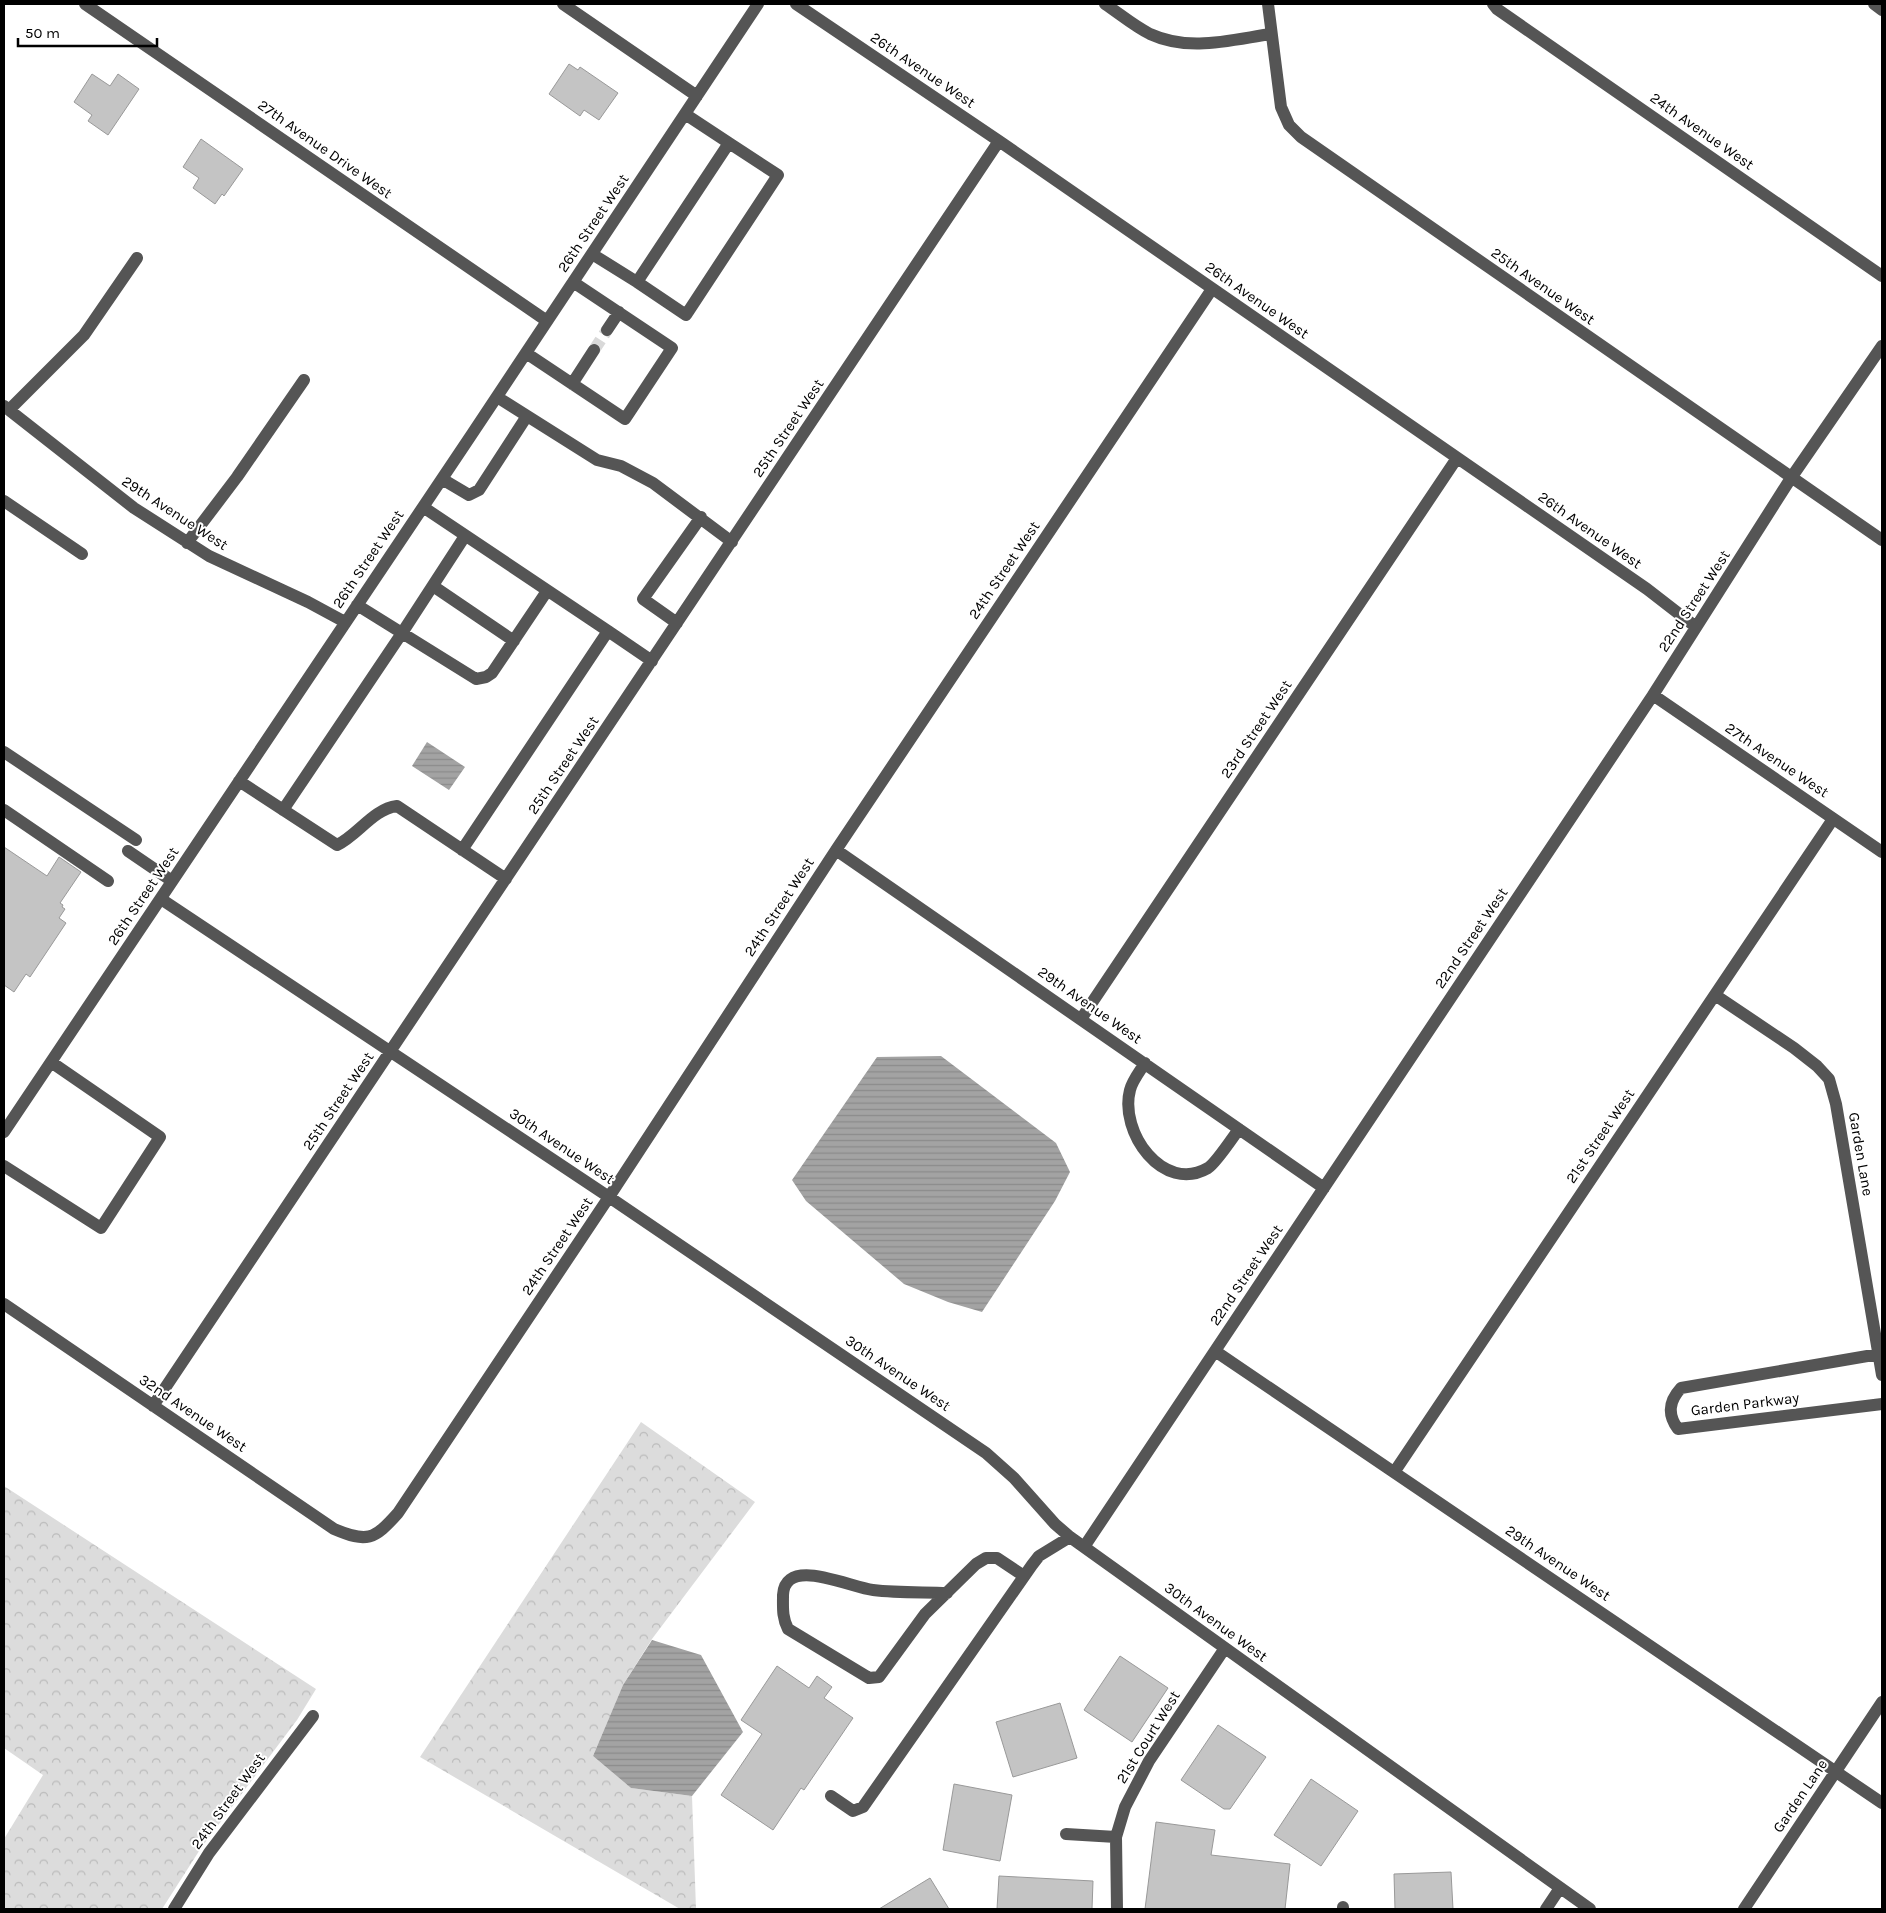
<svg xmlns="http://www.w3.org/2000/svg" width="1886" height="1913" font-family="Karla,sans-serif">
  <defs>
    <pattern id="forest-crowns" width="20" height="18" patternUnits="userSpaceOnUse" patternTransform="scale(1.25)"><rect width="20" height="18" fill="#dcdcdc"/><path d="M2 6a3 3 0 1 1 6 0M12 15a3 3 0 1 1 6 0" fill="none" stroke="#bbb"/></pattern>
    <pattern id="water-rules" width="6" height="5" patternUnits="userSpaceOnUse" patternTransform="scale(1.25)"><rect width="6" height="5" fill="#a3a3a3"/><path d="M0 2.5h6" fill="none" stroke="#8b8b8b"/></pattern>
  </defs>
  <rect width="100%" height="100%" fill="#fff"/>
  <!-- forest -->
  <path fill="url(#forest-crowns)" d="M641,1422l114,80 -103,137 -29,46 -30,71 38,32 61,8 4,113h-16l-260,-152z
    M4,1486l312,203 -19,31 -96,128 -39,61h-158v-70l39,-64 -39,-27z"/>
  <!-- water -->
  <path fill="url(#water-rules)" d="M427,742l38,25 -16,23 -37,-24z
    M941,1056l115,87 14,29 -15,29 -73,111 -34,-10 -44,-18 -98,-83 -14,-21 85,-123z
    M652,1640l49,15 42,77 -51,64 -61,-8 -38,-32 30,-71z"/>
  <!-- building -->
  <path fill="#c4c4c4" stroke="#999" d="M569,64l9,6 2,-3 38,26 -19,27 -15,-10 -4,6 -31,-22z
    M92,74l18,12 8,-12 21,15 -31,46 -20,-14 4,-6 -18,-13z
    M201,139l42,30 -19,27 -2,-2 -7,10 -22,-16 6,-10 -16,-11z
    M4,847l43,29 12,-19 22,15 -21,31 3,2 -1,2 3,2 -6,9 7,5 -36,54 -4,-3 -12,18 -10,-7z
    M1120,1656l48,32 -36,54 -48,-32z
    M777,1666l32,22 8,-12 15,11 -8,11 29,20 -49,72 -3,-2 -28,42 -52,-35 41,-61 -21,-14z
    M1060,1703l17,55 -64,19 -17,-55z
    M1218,1725l48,32 -36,52h-6l-43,-29z
    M1311,1779l47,32 -37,55 -47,-31z
    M954,1784l58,11 -12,66 -57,-11z
    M1156,1822l59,8 -4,25 79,9 -5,45h-140z
    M1451,1872l2,37h-58l-1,-35z
    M999,1876l94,5 -1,28h-95z
    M930,1878l19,31h-70z"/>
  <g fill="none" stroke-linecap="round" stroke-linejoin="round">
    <!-- minor-tunnel -->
    <path stroke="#d9d9d9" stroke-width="12" stroke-dasharray="12 6" stroke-linecap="butt" d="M594,350l13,-20"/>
    <!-- minor -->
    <path stroke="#555" stroke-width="12" d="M85,4l462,317
      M563,4l134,92
      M796,4l203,137 648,448 49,38
      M1105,4c15,10 29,22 45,30 39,18 80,6 121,0
      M1268,4l13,103 8,18 12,12 581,403
      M1493,4l4,5 385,267
      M1874,4l8,6
      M592,254l45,28 92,-139 -44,-29
      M637,282l49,33 92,-140 -49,-32
      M607,330l12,-18
      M526,353l99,66 47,-71 -99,-66
      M572,384l22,-34
      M497,397l100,63 24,6 32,17 79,59
      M4,406l130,102 75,48 99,46 37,20
      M9,410l75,-75 53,-77
      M442,479l27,16 10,-5 48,-74
      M4,501l78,53
      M423,507l185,124 -146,219
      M187,543l50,-66 67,-97
      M433,586l81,55
      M357,605l45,28 63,-97
      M677,623l-34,-24 58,-82
      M608,631l44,30
      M1653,695l229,157
      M4,752l132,88
      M239,781l98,64c21,-10 36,-36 60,-39l109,73
      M4,810l104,71
      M283,810l119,-177 74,46 10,-2 6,-4 55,-82
      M836,850l488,338
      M128,851l44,30
      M161,899l448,298 377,256 28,25 41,46 15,13 520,372
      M1715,995l79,53 23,18 12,13 7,25 46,271
      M1081,1019l376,-561
      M1145,1063c-5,8 -13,18 -15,27 -11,42 33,104 78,78 8,-5 25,-31 31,-39
      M4,1132l468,-698 286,-430
      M4,1166l97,62 59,-91 -109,-75
      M4,1304l330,225c33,14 40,11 64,-16l211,-316 227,-347 376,-561
      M1215,1351l667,452
      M1879,1354l-198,34c-12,13 -14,26 -3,41l204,-25
      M153,1406l846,-1265
      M1395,1471l438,-652
      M1084,1547l569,-852 138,-217 91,-132
      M947,1593c-24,-1 -49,0 -74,-3 -22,-2 -88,-35 -90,5 0,13 -1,22 5,34l81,49 10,-1 46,-63 51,-50 10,-6h11l27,18
      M831,1796l22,15 10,-4 169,-242 7,-9 31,-19
      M1066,1834l50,3
      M174,1909l35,-56 104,-137
      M1117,1909l-1,-72 9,-30 24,-46 76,-113
      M1343,1909v-2
      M1546,1909l14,-21
      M1744,1909l138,-207"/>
  </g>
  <g text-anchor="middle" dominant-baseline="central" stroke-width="4" stroke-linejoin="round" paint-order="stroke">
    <!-- street labels -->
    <g font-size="15" fill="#000" stroke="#fff">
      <text transform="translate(923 70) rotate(34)">26th Avenue West</text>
      <text transform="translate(1702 131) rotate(35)">24th Avenue West</text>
      <text transform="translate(325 149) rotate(35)">27th Avenue Drive West</text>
      <text transform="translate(593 223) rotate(-56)">26th Street West</text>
      <text transform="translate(1543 286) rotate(35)">25th Avenue West</text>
      <text transform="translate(1257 300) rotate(35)">26th Avenue West</text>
      <text transform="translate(788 428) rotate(-56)">25th Street West</text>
      <text transform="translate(175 513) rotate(33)">29th Avenue West</text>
      <text transform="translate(1590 530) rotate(35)">26th Avenue West</text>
      <text transform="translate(368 559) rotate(-56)">26th Street West</text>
      <text transform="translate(1004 570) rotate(-56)">24th Street West</text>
      <text transform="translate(1694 601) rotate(-57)">22nd Street West</text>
      <text transform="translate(1256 729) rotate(-56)">23rd Street West</text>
      <text transform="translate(1777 760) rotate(34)">27th Avenue West</text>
      <text transform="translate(563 765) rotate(-56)">25th Street West</text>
      <text transform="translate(143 896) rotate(-56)">26th Street West</text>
      <text transform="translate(779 907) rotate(-57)">24th Street West</text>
      <text transform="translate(1471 938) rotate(-56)">22nd Street West</text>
      <text transform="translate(1090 1005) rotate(35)">29th Avenue West</text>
      <text transform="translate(338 1101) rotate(-56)">25th Street West</text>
      <text transform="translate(1600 1136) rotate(-56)">21st Street West</text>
      <text transform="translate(562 1146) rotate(34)">30th Avenue West</text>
      <text transform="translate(1861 1154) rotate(80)">Garden Lane</text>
      <text transform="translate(557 1246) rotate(-56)">24th Street West</text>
      <text transform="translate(1246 1275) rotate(-56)">22nd Street West</text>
      <text transform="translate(898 1373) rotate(34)">30th Avenue West</text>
      <text transform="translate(1745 1404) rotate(-7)">Garden Parkway</text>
      <text transform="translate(193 1413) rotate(34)">32nd Avenue West</text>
      <text transform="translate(1558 1563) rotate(34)">29th Avenue West</text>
      <text transform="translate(1216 1622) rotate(36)">30th Avenue West</text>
      <text transform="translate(1148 1737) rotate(-58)">21st Court West</text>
      <text transform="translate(1800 1796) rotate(-56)">Garden Lane</text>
      <text transform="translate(228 1801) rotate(-54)">24th Street West</text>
    </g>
  </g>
  <!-- border -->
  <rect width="1886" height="1913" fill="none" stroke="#000000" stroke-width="10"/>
  <!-- scale -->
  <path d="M18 38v8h139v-8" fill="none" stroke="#000000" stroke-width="2.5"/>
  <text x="25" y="38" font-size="15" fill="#000000" stroke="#ffffff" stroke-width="4" paint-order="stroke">50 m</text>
</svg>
